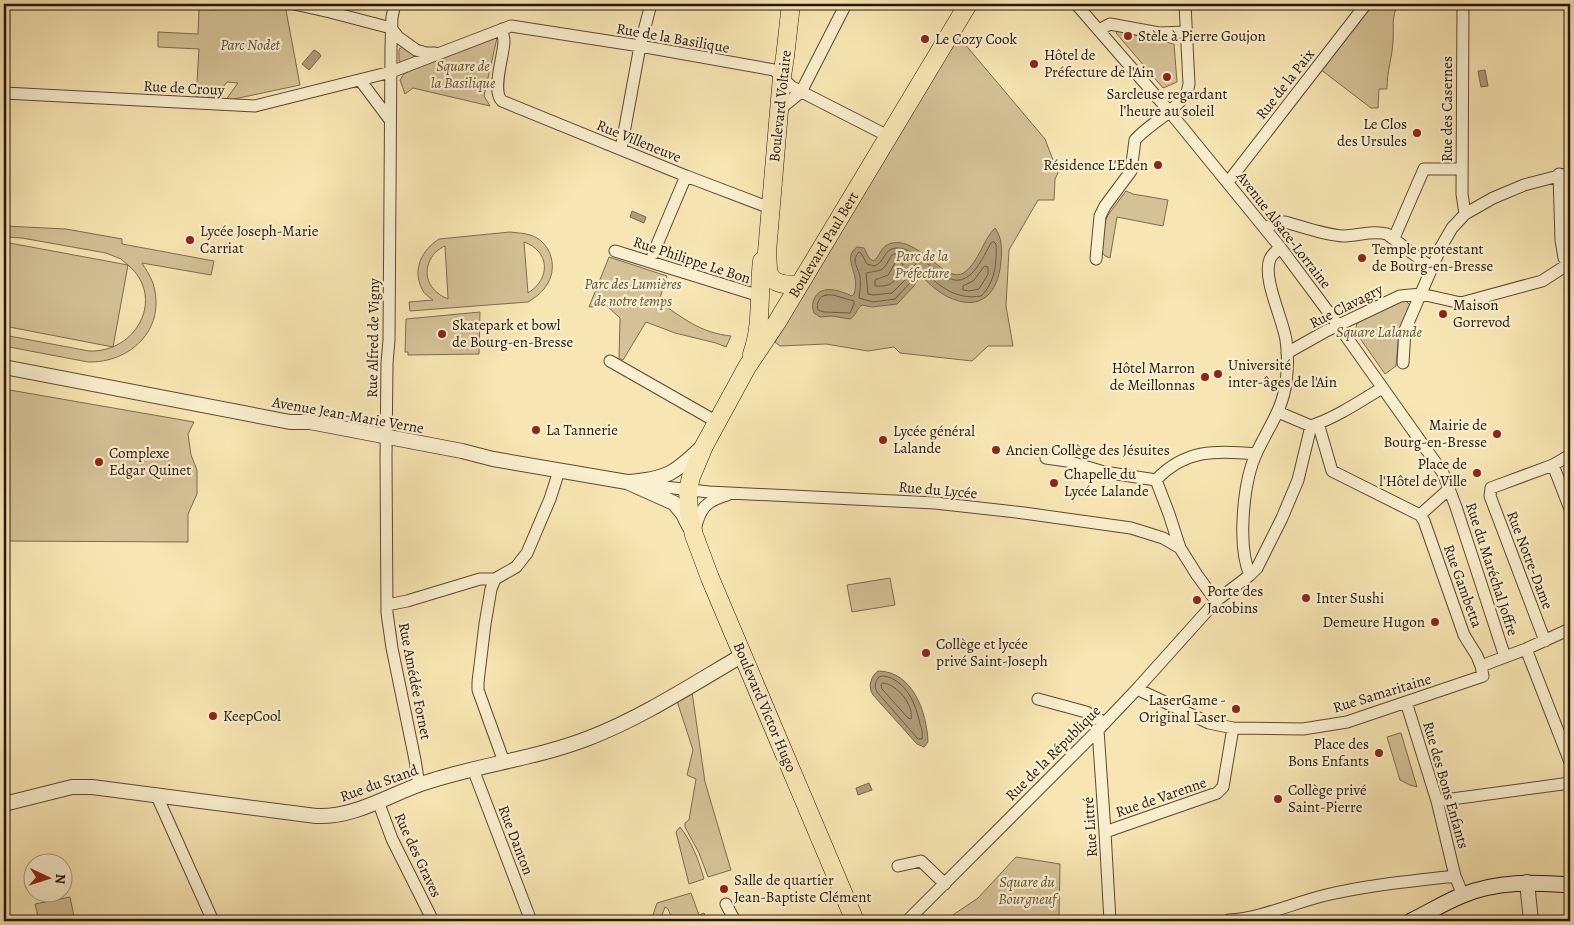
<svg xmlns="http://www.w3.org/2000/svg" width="1574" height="925" font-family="Alegreya,serif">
  <rect width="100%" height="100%" fill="#f7e6b3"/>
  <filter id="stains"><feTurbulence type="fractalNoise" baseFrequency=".004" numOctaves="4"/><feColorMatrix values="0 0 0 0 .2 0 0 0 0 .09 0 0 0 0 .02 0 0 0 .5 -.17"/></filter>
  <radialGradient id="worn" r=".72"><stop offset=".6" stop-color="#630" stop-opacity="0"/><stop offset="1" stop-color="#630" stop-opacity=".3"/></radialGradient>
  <!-- green -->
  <path fill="#d4c296" stroke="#7e6b50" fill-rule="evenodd" d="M217,4l34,1 25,-1 9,1 15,80 -75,16 13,-18 -11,-1 -12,15 -19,2 3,-50 -41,-2v-15l40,2 1,-25 17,1z
    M1370,4h28c-7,14 -4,23 -5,38 -1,16 -6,29 -6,47h-8l-1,19h-7l-51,-39z
    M1117,31l57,13 3,38 -14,6 -47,-55z
    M958,36l87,103 13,34 -3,6 -1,21h-16l-29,50 -3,56 7,40h-25l-16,15 -72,-8 -6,-6 -26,4 -42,-7 -46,2 -5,-4z
    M496,37l1,1 -13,58 6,10 -77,-18 -8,6 -5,-14 4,-6 7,-4z
    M403,47l11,7v3l-11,6 -4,-2v-12z
    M1126,191l7,3 35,6 -5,26 -46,-9 -7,41 -5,-2 -3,-4 3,-30 3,-7z
    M4,226l62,3 56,10v5l92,17 -3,14 -69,-12c4,7 10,15 12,24 11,43 -24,76 -66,75l-84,-16v-11l85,16c48,2 77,-54 39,-86l-15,82 -109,-21v-84l124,23 -7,-6 -15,-6 -84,-15 -18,-1z
    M510,232c7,1 14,1 20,3 20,6 28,30 18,48 -5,9 -12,14 -20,19l-118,9 -1,-9 24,-2c-4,-3 -9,-6 -11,-11 -10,-20 0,-39 17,-50zM524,242c26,9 27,37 4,51zM445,246l3,52v1c-17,-7 -26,-22 -18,-39 3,-6 8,-11 15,-14z
    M609,257l58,19 -8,25c23,17 42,32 72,35l-5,11 -10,-4 -41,-10 -29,-11 -23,38 -4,-2 1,-40 -13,-12 -18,1z
    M1404,299l6,6 -11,25 -3,36 -11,8 -30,-43 2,-8 24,-14z
    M480,312l-1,42 -71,1v-3h-3l1,-33z
    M4,389l190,33 -6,12 3,21 6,15v24l-9,20v28l-184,-1z
    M890,578l5,27 -43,7 -5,-27z
    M692,692l13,90 26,88 -23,7 -9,-24 -14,-26v-4l4,-3 7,-41 -9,-4 6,-25 -16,-49z
    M1400,733h1l16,54 -7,-2 -10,-5 -13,-43z
    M680,827c12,15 19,34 24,52l-15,5 -13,-52z
    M1016,857l44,7 -1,51 -24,6h-86l-2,-2 31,-21z
    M691,893l8,22 5,-2 3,8h-34l-5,-12 -3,-2 -4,11 -8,-3 4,-12z
    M70,897l5,24h-36l-4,-17z"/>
  <!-- water -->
  <path fill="#b09f7a" stroke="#79674e" d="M314,50l5,3 2,3 -12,14 -7,-6z
    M1485,70l3,16 -7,1 -3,-16z
    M632,211l14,6 -2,6 -14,-6z
    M995,228c7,9 7,22 6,33 -3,38 -26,53 -60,32 -8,-5 -14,-12 -21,-18l-6,11 -17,18 -25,3 -10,-2c-6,4 -6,11 -12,14l-18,-3 -12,1 -6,-4c-2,-6 -2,-10 1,-16 8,-13 25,-6 37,-1l2,-2c2,-5 2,-11 1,-16 -2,-12 -10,-22 2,-31l7,1 5,10 4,3c8,-4 6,-15 19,-18 28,-6 55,44 73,29 14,-11 18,-32 30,-44z
    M878,671c35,0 49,42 50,71l-4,5 -7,-3 -44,-49c-5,-8 -3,-18 5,-24z
    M869,783l3,7 -14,5 -2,-7z"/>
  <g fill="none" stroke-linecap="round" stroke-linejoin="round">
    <!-- shore -->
    <path stroke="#6c5a42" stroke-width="1" d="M994,242l2,2c1,18 -1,39 -15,52 -25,4 -40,-9 -57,-24l-4,-2 -5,3 -5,10 -15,16 -22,3 -14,-4c1,-7 2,-14 1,-22 -2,-8 -9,-16 -1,-24l2,1 6,11 7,2c11,-3 9,-17 22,-18 27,-1 50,48 74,27 9,-8 15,-21 21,-32z
      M895,254c8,0 14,3 20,7l1,3 -6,5 -5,11 -13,13 -19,2 -5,-1 -2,-21c16,-3 17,-1 25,-17z
      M896,262l6,1 1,2c-8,16 -9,22 -28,21v-6l13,-5z
      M985,266l3,1v7l-9,15 -10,2 -6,-1v-4l10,-5z
      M826,295h7l21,6v3l-4,9 -26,-1 -6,-2c-2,-6 1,-14 8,-15z
      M884,676c22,4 32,28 36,48 2,5 3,10 2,15h-4l-41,-47c-3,-6 -2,-10 2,-15z
      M883,683c14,1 31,22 28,36l-3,-1 -26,-29 -1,-4z"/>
    <!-- minor casing -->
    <g stroke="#5b4835" stroke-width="13">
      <path id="minor" d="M294,4l36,8 61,16 7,9 18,13 10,3h9
        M395,4l-3,13 -1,29 -2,294 -2,23 -1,94 1,156 5,35 23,112 4,25
        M1076,4l93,107 111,136 58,78 105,148 13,34 49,150
        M1463,4l-1,190 3,20
        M502,29c0,4 2,8 2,12 0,14 -13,50 -2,60l184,75 84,32
        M1099,30l11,-6 49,9 27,-1
        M360,80l30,40
        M4,93l251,13 136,-34 120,-46 129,20 134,24 18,17 96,49
        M779,110l22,-18 45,-88
        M621,149l19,-103 11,-42
        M1559,174l2,66 3,18 6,5
        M1228,182l138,-178
        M1265,228l13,-6h7c19,5 39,13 58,14 15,0 29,-6 44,-2l45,34
        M1394,238l30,-69h38
        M615,251l145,45
        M653,254l33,-78
        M1096,259l4,-43 5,-10 26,-35 4,-31c14,-16 38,-27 50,-45 3,-3 3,-7 4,-11l-4,-80
        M1287,353l39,-22 74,-35 21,-2 40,9 81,-22 28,-18
        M610,361l107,61
        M1403,363l2,-33 36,-83 11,-19 13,-14 28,-16 31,-13 46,-12
        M1278,412l33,14c26,-9 48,-24 71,-38
        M1318,423l14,48 88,44
        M1046,458l21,3 37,11 52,8
        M1553,465l17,44
        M638,484l71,8 226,11 89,10 107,15 32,10 17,10
        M1420,515l29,-26
        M695,530c5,-22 11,-29 32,-35
        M1250,575c-13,-29 -7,-94 7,-123 11,-24 26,-43 29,-70 2,-14 2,-28 0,-42 -3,-21 -24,-62 -16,-81 2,-5 7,-8 10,-12
        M1216,601l-19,-26 -17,-27 -11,-34 -13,-34c29,-31 61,-30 100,-26
        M387,605l20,-4 73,-22h15
        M1545,641l-55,-145 1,-8 8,-3 54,-20 17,-10
        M1526,649l44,113
        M1481,666l45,-17 44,-20
        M1137,689l72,34 24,5 70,1 44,-7 136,-46 -2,-10 -4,-10 -13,-21 -40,-114 -4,-6
        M1038,699l48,13 19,11
        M1406,702l31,99 18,75 8,19
        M1098,730l7,102 5,89
        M504,762l-26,-72v-8l7,-58 6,-35 4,-10 21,-12 11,-14 23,-54 9,-28
        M473,769l58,152
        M156,794l57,127
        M378,801l14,38 41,82
        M1437,801l133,-18
        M1105,832l112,-39 6,-6 10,-59
        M898,866l23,-5 24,23
        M726,904l9,17
        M1229,920c33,-2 64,-17 97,-25 42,-10 86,-14 129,-19
        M907,921l191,-191 39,-41 79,-88 34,-26 7,-7 25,-50 16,-38 13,-54"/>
    </g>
    <!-- tertiary casing -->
    <g stroke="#5b4835" stroke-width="16">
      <path id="tertiary" d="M4,367l286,55h20l152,29 31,8 134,23 47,21 9,11 6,12
        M628,482c38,-3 46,-8 73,-34
        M4,804l68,-17h20l224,29c37,2 71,-20 105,-32 55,-19 114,-25 168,-46 54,-21 104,-54 154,-83
        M1527,882l4,39"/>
    </g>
    <!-- secondary casing -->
    <g stroke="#27140b" stroke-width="17">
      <path id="secondary" d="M1411,921c17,-8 34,-19 52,-26 35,-14 70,-13 107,-10"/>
    </g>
    <!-- primary casing -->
    <g stroke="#27140b" stroke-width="19">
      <g id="primary">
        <path d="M791,4l-6,53 -3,19 -15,176c1,6 0,15 2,21 3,12 20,12 30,12"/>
        <path d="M752,354c11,-30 6,-63 10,-93"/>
        <path id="s1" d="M855,921l-145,-343 -16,-43 -5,-22 -1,-23 3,-13 13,-31 43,-79 30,-45 191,-318"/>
      </g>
    </g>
    <!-- minor -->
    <use href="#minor" stroke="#faefce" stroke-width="11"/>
    <!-- tertiary -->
    <use href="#tertiary" stroke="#faefce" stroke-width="14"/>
    <!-- secondary -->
    <use href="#secondary" stroke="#faefce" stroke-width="15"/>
    <!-- primary -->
    <use href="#primary" stroke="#f7e6b3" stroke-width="18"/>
  </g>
  <!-- markers -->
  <g fill="#8f2418" stroke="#faefce" stroke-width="2">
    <circle cx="1128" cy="36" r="5"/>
    <circle cx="925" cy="39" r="5"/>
    <circle cx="1034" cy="64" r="5"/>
    <circle cx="1167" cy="77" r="5"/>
    <circle cx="1417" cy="133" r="5"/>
    <circle cx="1158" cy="165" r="5"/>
    <circle cx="190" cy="240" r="5"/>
    <circle cx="1362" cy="258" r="5"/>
    <circle cx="1443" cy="314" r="5"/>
    <circle cx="442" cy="334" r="5"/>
    <circle cx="1218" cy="374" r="5"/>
    <circle cx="1205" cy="377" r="5"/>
    <circle cx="536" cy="430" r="5"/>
    <circle cx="1497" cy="434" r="5"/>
    <circle cx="883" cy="440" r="5"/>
    <circle cx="996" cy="450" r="5"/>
    <circle cx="99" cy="462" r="5"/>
    <circle cx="1477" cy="473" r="5"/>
    <circle cx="1054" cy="483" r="5"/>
    <circle cx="1306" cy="598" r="5"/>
    <circle cx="1197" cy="600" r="5"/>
    <circle cx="1435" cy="622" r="5"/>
    <circle cx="926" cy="653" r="5"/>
    <circle cx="1236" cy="709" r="5"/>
    <circle cx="213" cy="716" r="5"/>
    <circle cx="1379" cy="753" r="5"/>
    <circle cx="1278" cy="799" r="5"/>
    <circle cx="724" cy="889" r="5"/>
  </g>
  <g text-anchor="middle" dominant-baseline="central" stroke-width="4.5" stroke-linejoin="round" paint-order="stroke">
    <!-- poi labels -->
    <g font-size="15" fill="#27140b" stroke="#faefce" text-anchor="start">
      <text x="1138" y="36">Stèle à Pierre Goujon</text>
      <text x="935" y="39">Le Cozy Cook</text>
      <text x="1044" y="55">Hôtel de<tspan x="1044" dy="17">Préfecture de l'Ain</tspan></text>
      <text x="1167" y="94" text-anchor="middle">Sarcleuse regardant<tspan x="1167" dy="17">l’heure au soleil</tspan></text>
      <text x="1407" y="124" text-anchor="end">Le Clos<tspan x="1407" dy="17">des Ursules</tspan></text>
      <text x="1148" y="165" text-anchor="end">Résidence L'Eden</text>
      <text x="200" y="231">Lycée Joseph-Marie<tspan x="200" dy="17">Carriat</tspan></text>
      <text x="1372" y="249">Temple protestant<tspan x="1372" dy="17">de Bourg-en-Bresse</tspan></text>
      <text x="1453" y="305">Maison<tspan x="1453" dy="17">Gorrevod</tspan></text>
      <text x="452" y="325">Skatepark et bowl<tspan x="452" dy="17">de Bourg-en-Bresse</tspan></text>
      <text x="1228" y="365">Université<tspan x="1228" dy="17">inter-âges de l'Ain</tspan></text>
      <text x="1195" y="368" text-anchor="end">Hôtel Marron<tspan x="1195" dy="17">de Meillonnas</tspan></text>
      <text x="1487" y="425" text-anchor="end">Mairie de<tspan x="1487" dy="17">Bourg-en-Bresse</tspan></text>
      <text x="546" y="430">La Tannerie</text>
      <text x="893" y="431">Lycée général<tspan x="893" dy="17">Lalande</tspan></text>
      <text x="1006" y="450">Ancien Collège des Jésuites</text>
      <text x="109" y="453">Complexe<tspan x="109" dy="17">Edgar Quinet</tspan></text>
      <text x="1467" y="464" text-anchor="end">Place de<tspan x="1467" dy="17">l'Hôtel de Ville</tspan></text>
      <text x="1064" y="474">Chapelle du<tspan x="1064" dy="17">Lycée Lalande</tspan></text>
      <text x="1207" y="591">Porte des<tspan x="1207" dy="17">Jacobins</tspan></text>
      <text x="1316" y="598">Inter Sushi</text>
      <text x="1425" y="622" text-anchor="end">Demeure Hugon</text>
      <text x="936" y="644">Collège et lycée<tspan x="936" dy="17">privé Saint-Joseph</tspan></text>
      <text x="1226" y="700" text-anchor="end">LaserGame -<tspan x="1226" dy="17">Original Laser</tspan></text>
      <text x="223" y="716">KeepCool</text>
      <text x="1369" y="744" text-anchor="end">Place des<tspan x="1369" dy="17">Bons Enfants</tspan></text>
      <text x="1288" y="790">Collège privé<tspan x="1288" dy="17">Saint-Pierre</tspan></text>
      <text x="734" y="880">Salle de quartier<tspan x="734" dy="17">Jean-Baptiste Clément</tspan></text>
    </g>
    <!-- street labels -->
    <g font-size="15" fill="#27140b" stroke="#faefce">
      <text transform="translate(673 38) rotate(10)">Rue de la Basilique</text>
      <text transform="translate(1285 84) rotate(-52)">Rue de la Paix</text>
      <text transform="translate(184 88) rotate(3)">Rue de Crouy</text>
      <text transform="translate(780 106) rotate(-84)">Boulevard Voltaire</text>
      <text transform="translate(1447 109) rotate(-90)">Rue des Casernes</text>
      <text transform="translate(639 141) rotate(22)">Rue Villeneuve</text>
      <text transform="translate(1284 230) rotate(52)">Avenue Alsace-Lorraine</text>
      <text stroke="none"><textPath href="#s1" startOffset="745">Boulevard Paul Bert</textPath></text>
      <text transform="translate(692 260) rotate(18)">Rue Philippe Le Bon</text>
      <text transform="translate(1346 306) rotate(-27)">Rue Clavagry</text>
      <text transform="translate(373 338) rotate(-89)">Rue Alfred de Vigny</text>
      <text transform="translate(348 415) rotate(10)">Avenue Jean-Marie Verne</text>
      <text transform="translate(938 490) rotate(5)">Rue du Lycée</text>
      <text transform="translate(1530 560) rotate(69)">Rue Notre-Dame</text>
      <text transform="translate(1492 569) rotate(72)">Rue du Maréchal Joffre</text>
      <text transform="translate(1463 586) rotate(70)">Rue Gambetta</text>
      <text transform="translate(415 681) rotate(79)">Rue Amédée Fornet</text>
      <text transform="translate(1382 693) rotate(-17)">Rue Samaritaine</text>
      <text transform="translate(765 707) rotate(67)">Boulevard Victor Hugo</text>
      <text transform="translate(1053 753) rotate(-45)">Rue de la République</text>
      <text transform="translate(379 783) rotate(-20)">Rue du Stand</text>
      <text transform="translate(1446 785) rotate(74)">Rue des Bons Enfants</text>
      <text transform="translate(1161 797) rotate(-19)">Rue de Varenne</text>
      <text transform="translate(1090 827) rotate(-94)">Rue Littré</text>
      <text transform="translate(516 840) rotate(69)">Rue Danton</text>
      <text transform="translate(418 855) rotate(65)">Rue des Graves</text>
    </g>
    <!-- park labels -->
    <g font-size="15" font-style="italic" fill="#64513c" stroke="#faefce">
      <text x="250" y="45">Parc Nodet</text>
      <text x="463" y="66">Square de<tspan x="463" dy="17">la Basilique</tspan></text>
      <text x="922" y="256">Parc de la<tspan x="922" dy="17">Préfecture</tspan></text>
      <text x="633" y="284">Parc des Lumières<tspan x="633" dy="17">de notre temps</tspan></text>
      <text x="1379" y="332">Square Lalande</text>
      <text x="1027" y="882">Square du<tspan x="1027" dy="17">Bourgneuf</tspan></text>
    </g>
  </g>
  <!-- margin -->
  <rect width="1574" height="925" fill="none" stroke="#f7e6b3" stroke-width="20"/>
  <rect x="5" y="5" width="1564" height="915" fill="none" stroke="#27140b" stroke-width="2.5"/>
  <rect x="10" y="10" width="1554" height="905" fill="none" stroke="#27140b"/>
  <!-- north arrow -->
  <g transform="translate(48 878) rotate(94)"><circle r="24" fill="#faefce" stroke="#a69780"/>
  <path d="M0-4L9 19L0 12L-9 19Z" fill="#8f2418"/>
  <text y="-8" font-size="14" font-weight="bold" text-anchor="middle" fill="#27140b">N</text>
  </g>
  <rect width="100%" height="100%" filter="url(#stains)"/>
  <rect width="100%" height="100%" fill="url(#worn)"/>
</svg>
